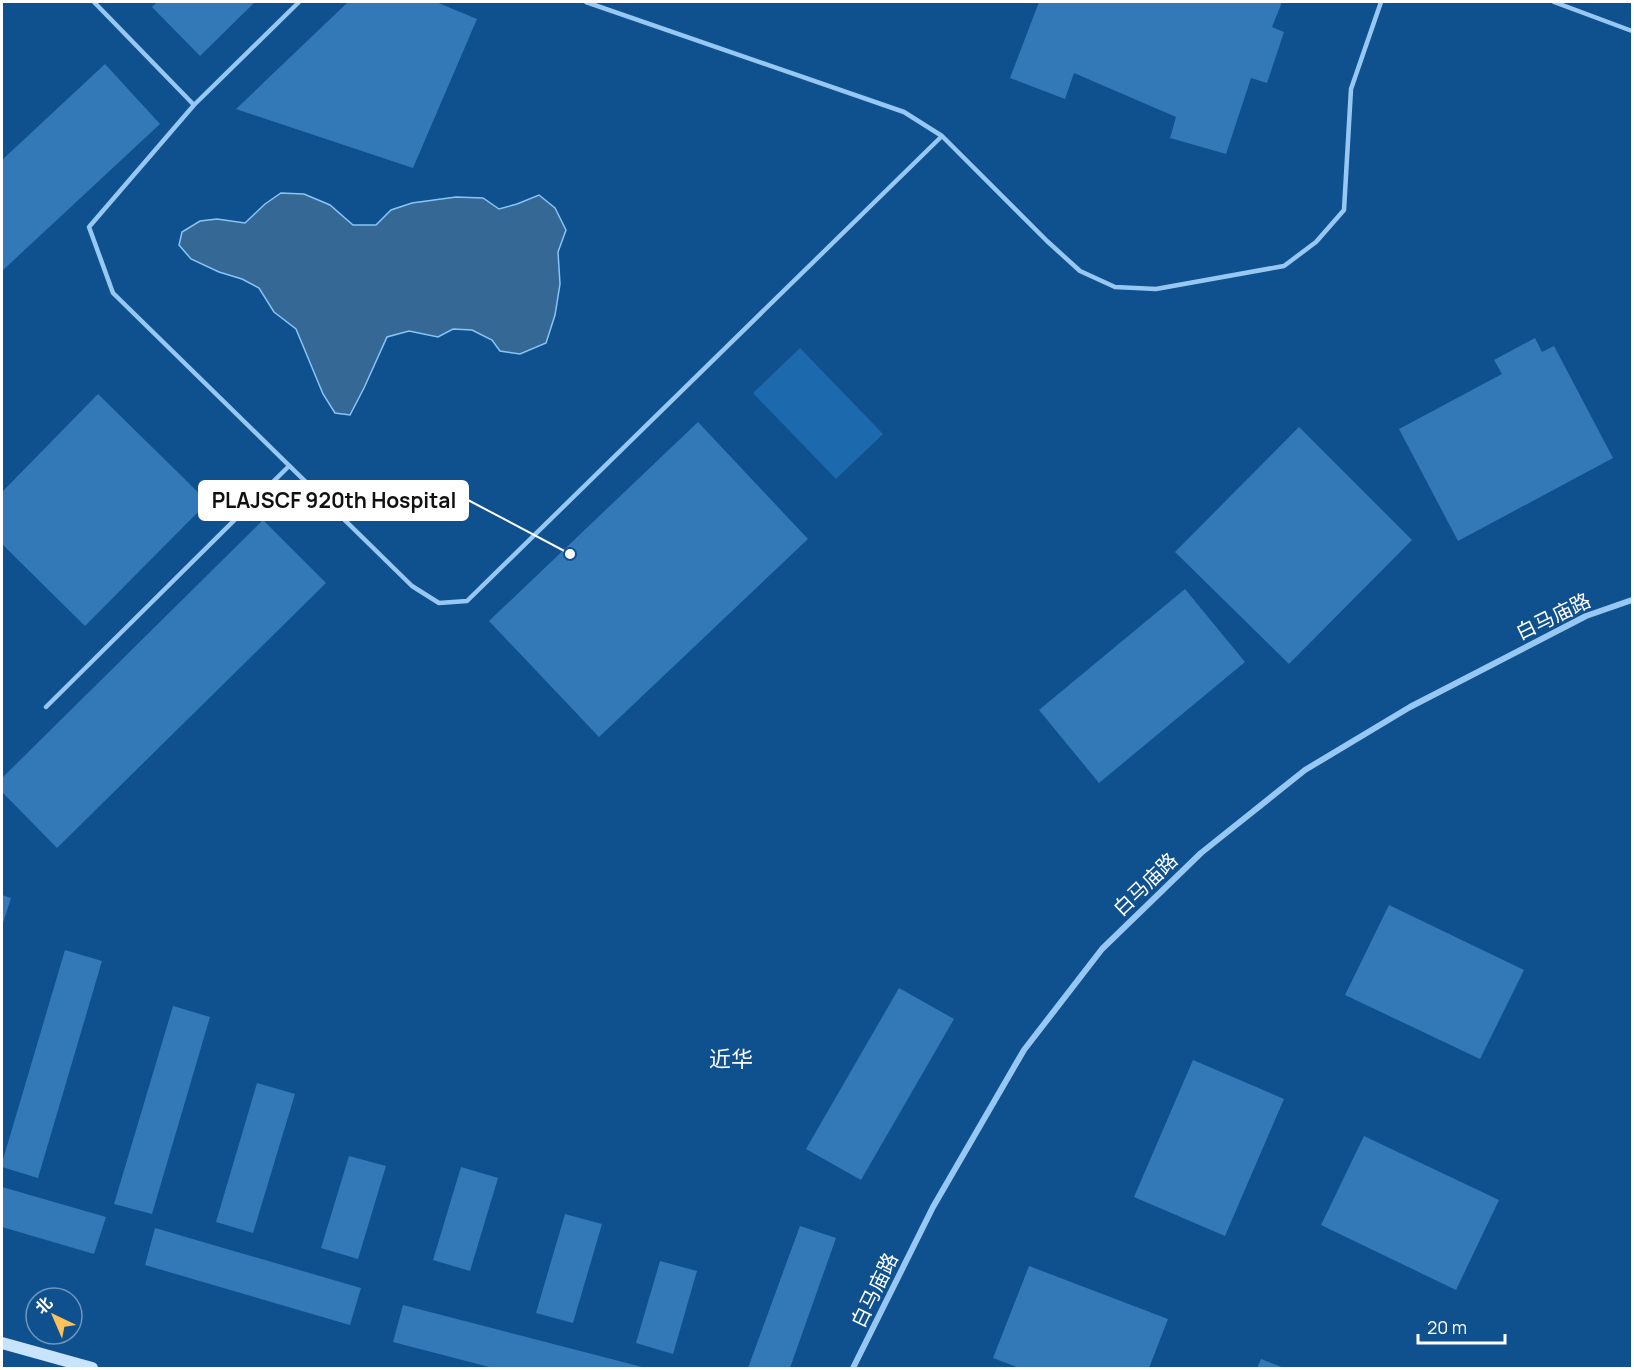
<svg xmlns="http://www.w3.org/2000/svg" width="1634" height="1370" font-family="Manrope,'Noto Sans SC',sans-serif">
  <rect width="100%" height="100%" fill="#0f518f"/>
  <!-- green -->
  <path fill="#1d69ad" d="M800,348l83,86 -47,45 -83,-86z"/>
  <!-- water -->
  <path fill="#366896" stroke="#88c5f7" stroke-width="1.5" d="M281,193l23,1 26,11 23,20h23l15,-15 21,-7 44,-6 27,1 16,11 18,-5 22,-9 16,13 11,22 -8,22 2,32 -5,31 -9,28 -26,11 -20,-3 -8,-11 -20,-10 -19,-1 -15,8 -29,-6 -22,6 -23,51 -14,27 -15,-2 -12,-19 -27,-65 -22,-17 -15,-24 -17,-9 -23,-7 -28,-13 -12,-14 3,-13 18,-11 17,-2 28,4 20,-19z"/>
  <!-- building -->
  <path fill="#3378b7" d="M157,2h98l-55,54 -48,-49z
    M348,2h88l41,17 -64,149 -177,-59z
    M1039,2h243l-10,25 12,5 -17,51 -16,-5 -25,76 -56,-16 6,-21 -102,-44 -9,26 -55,-21z
    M105,64l55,60 -158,147v-111z
    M1535,338l7,14 12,-6 59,112 -155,83 -59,-112 103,-55 -8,-14z
    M98,394l110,108 -123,124 -83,-82v-52z
    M698,422l110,117 -209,198 -110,-116z
    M1299,427l113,113 -123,124 -114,-112z
    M263,520l63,63 -269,265 -55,-56v-14z
    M1185,589l60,73 -146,121 -60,-73z
    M2,895l9,3 -9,28z
    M1389,905l135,65 -44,89 -135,-64z
    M65,950l37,11 -64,217 -36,-11v-4z
    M899,988l55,31 -93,161 -55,-31z
    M173,1006l37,11 -58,197 -38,-10z
    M1193,1060l91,39 -59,137 -91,-39z
    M257,1083l38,11 -42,139 -37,-11z
    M1364,1136l135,64 -43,90 -135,-65z
    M349,1156l37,10 -28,93 -37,-11z
    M461,1167l37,11 -28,93 -37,-11z
    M2,1187l104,30 -12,37 -92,-27z
    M565,1214l37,10 -29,99 -37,-10z
    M800,1226l36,12 -46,130h-42z
    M155,1228l206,60 -11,37 -205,-60z
    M660,1261l37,10 -24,83 -37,-11z
    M1029,1266l139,53 -19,49h-130l-26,-10z
    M403,1305l243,63h-153l-100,-26z
    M1261,1359l23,9h-27z"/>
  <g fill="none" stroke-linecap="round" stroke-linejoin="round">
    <!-- lane -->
    <path stroke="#97c8f3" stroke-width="4.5" d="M94,2l100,103
      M299,2l-105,103 -105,122 24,66 299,293 27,17 28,-2 475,-465
      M586,2l318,110 38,24 105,105 33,30 35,16 41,2 128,-23 32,-24 28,-32 7,-121 30,-87
      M1554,2l78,29
      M46,707l243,-241"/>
    <!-- street -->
    <path stroke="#97c8f3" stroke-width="6" d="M853,1368l80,-161 91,-157 78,-101 99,-96 104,-83 105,-63 176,-91 46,-16"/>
    <!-- secondary -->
    <path stroke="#c7e3fd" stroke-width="12" d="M2,1343l90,25"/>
  </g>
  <g text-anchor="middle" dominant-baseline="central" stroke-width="4.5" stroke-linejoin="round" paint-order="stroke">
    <!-- street labels -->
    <g font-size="20" fill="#fff" stroke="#0f518f">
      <text transform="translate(1553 616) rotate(-26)">白马庙路</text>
      <text transform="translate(1145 884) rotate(-44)">白马庙路</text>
      <text transform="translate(874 1290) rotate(-64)">白马庙路</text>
    </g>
    <!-- quarter labels -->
    <g font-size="22" fill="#fff" stroke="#0f518f">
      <text x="731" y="1059">近华</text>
    </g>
  </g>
  <!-- callouts -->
  <path fill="none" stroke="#fff" stroke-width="2" d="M570 554L468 500"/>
  <circle fill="#fff" stroke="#0f518f" stroke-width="2" cx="570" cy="554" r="6"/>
  <rect fill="#fff" stroke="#fff" stroke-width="2" x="199" y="481" width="269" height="39" rx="6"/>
  <g font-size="21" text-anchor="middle" font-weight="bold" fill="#111">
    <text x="334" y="508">PLAJSCF 920th Hospital</text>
  </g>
  <!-- border -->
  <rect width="1634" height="1370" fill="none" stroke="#ffffff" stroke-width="6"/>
  <!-- north arrow -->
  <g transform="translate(54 1316) rotate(316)"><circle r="28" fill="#0f518f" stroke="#6f97bc" stroke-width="1.5"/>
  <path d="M0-4.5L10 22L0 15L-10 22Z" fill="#ffc25a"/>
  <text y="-9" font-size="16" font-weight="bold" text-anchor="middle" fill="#ffffff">北</text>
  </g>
  <!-- scale -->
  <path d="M1418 1334v9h87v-9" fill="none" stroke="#ffffff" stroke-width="3"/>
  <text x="1427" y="1334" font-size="18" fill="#ffffff" stroke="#0f518f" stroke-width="4.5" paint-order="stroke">20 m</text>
</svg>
